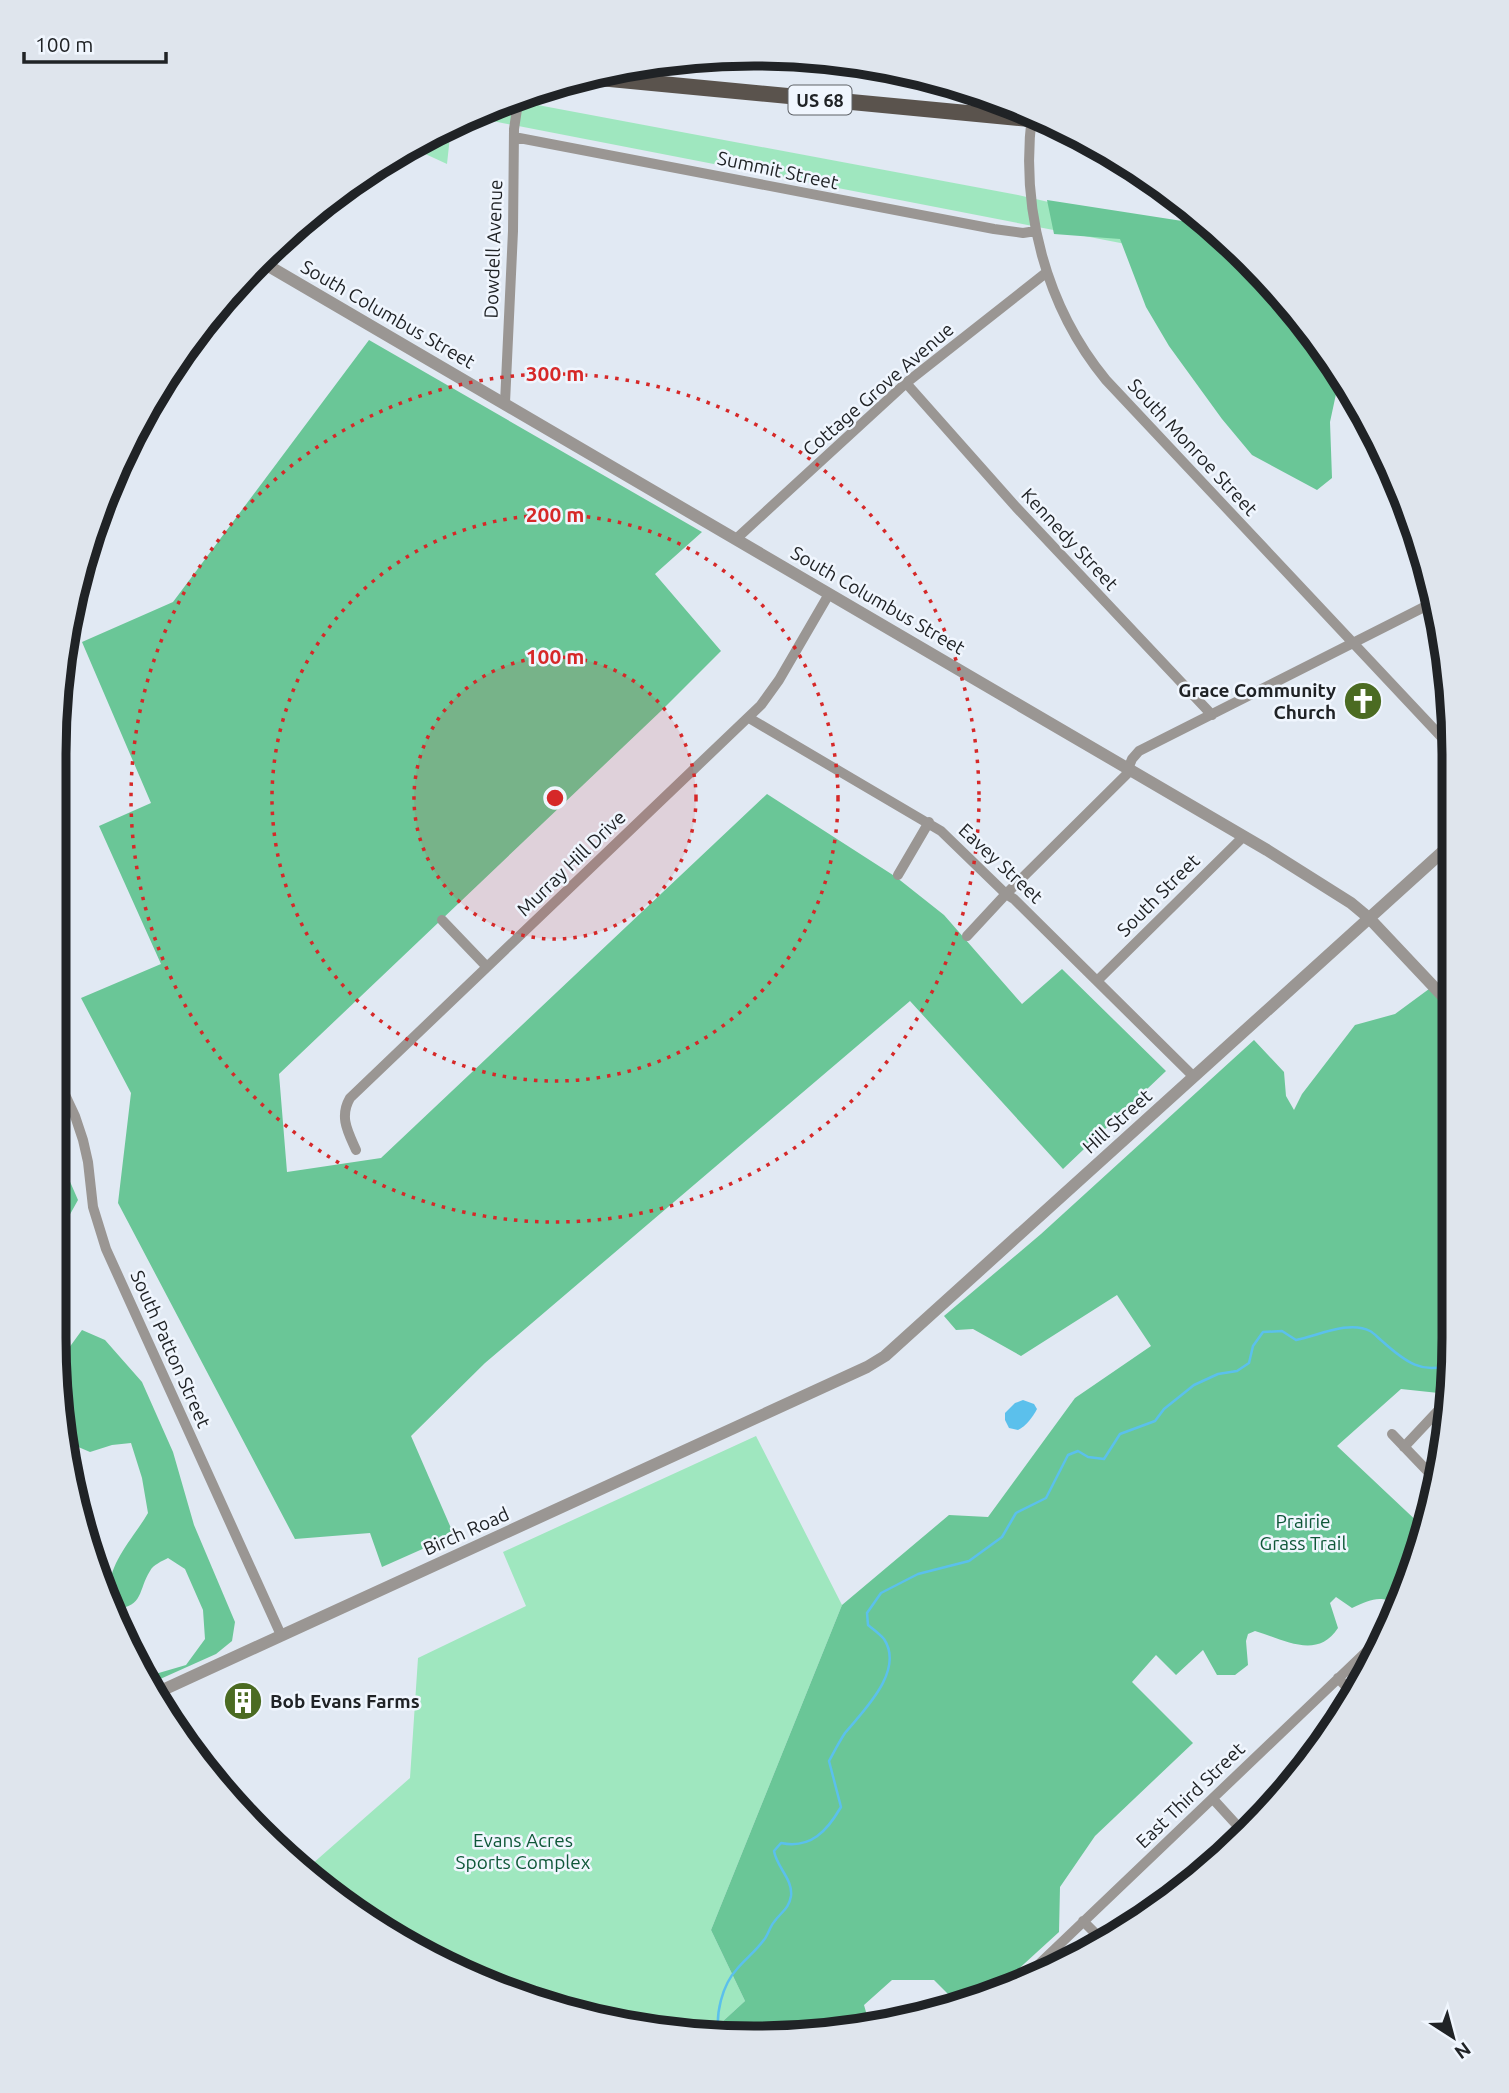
<svg xmlns="http://www.w3.org/2000/svg" width="1509" height="2093" font-family="Ubuntu,sans-serif">
  <rect width="100%" height="100%" fill="#e1e9f3"/>
  <!-- green -->
  <path fill="#9fe7bf" d="M511,100l507,95 209,48 55,52 -115,-43 -695,-135z
    M451,127l-4,37 -39,-18z
    M756,1436l86,169 -131,325 34,71 -36,33 -91,-9 -173,-58 -142,-95 107,-94 8,-120 108,-52 -23,-54z"/>
  <!-- forest -->
  <path fill="#6ac697" d="M1047,200l161,25 73,68 58,87 -9,42 2,56 -15,12 -65,-35 -30,-36 -53,-73 -23,-39 -26,-68 -66,-5z
    M369,340l333,192 -47,42 66,77 -59,59 -383,364 8,98 94,-14 386,-364 129,83 48,38 78,89 40,-35 104,102 -103,98 -153,-168 -425,362 -74,73 43,99 -72,32 -12,-34 -75,6 -177,-336 13,-110 -50,-95 80,-34 -62,-138 52,-23 -69,-161 91,-40z
    M1429,989l22,24 1,377 -4,4 -47,-5 -64,57 86,81 -1,16 -23,61c-21,-9 -27,-5 -47,4l-16,-11 -6,6 8,25c-21,32 -53,12 -83,3l-7,3 -2,7 2,24 -13,10h-18l-14,-25 -27,25 -20,-20 -24,27 61,61 -98,93 -35,51 -1,45 -68,62 -34,9 -23,-23h-42l-28,25 6,21c-52,14 -108,14 -161,8l36,-33 -34,-71 131,-325 107,-90 39,2 87,-119 76,-52 -34,-51 -96,61 -48,-27 -17,1 -12,-14 97,-82 213,-194 30,32 2,24 8,14 8,-16 53,-69 40,-11z
    M54,1156l7,5 17,39 -24,43z
    M82,1330l23,10 37,42 31,70 21,73 41,97 -3,19 -16,13 -67,30 -4,-7 41,-12 19,-26 -2,-29 -18,-41 -17,-11c-6,3 -15,7 -18,13 -12,19 -6,35 -34,38 -21,-33 16,-68 32,-96l-6,-35 -11,-35 -19,2 -22,7 -21,-9 -1,-4 -11,-80 9,-7z"/>
  <!-- water -->
  <path fill="#5bc0ec" d="M1023,1400l11,4 3,5c-4,8 -11,17 -19,21l-9,-2 -4,-8v-7l10,-10z"/>
  <g fill="none" stroke-linecap="round" stroke-linejoin="round">
    <!-- stream -->
    <path stroke="#5bc0ec" stroke-width="2.5" d="M719,2035c-4,-20 3,-50 18,-66 8,-10 18,-17 26,-28 5,-5 6,-13 11,-19 7,-10 15,-13 17,-26 2,-17 -14,-28 -17,-45l7,-8c30,6 46,-12 60,-36l-12,-46c5,-9 10,-19 16,-28 18,-22 60,-62 39,-94 -4,-5 -11,-10 -16,-14l-1,-12 14,-20 37,-19 51,-13 33,-24 14,-24 30,-15 22,-43 10,-4 10,6 16,2 16,-25 35,-13 9,-12 30,-24 24,-11 19,-3 12,-8 4,-17 10,-14 19,-1 14,9c21,-4 53,-20 74,-9 4,2 8,7 12,10 21,19 43,37 71,21"/>
    <!-- minor -->
    <path stroke="#9a9693" stroke-width="10" d="M1032,115c-12,94 14,192 74,265l343,365
      M514,137l480,92 29,4 13,-2
      M906,383l110,124 196,208
      M505,403l8,-172 1,-102 5,-33
      M736,539l170,-156 141,-111
      M749,718l192,113 65,63 8,5 180,178
      M1128,769l4,-10 7,-8 297,-150
      M898,875l31,-53
      M442,920l45,47
      M967,936l39,-42 124,-123
      M1098,980l146,-144
      M54,1071l21,45 8,24 5,22 5,45 13,42 175,386
      M356,1150c-8,-18 -17,-33 -6,-52l411,-393 18,-25 50,-86
      M1392,1434l45,47
      M1404,1447l47,-50
      M1338,1678l16,17
      M1213,1799l32,35
      M1083,1921l21,21
      M1015,1987l375,-358"/>
    <!-- tertiary -->
    <path stroke="#9a9693" stroke-width="12" d="M260,261l1007,589 84,53 18,15 82,87
      M154,1694l713,-327 18,-11 565,-511"/>
    <!-- primary -->
    <path stroke="#5a534d" stroke-width="16" d="M589,77l462,44"/>
  </g>
  <!-- distance rings -->
  <circle cx="555" cy="798" r="141" fill="#d62828" fill-opacity=".12"/>
  <g fill="none" stroke="#d62828" stroke-width="3.5" stroke-dasharray="3.5 7">
    <circle cx="555" cy="798" r="141"/>
    <circle cx="555" cy="798" r="283"/>
    <circle cx="555" cy="798" r="424"/>
  </g>
  <!-- icons -->
  <defs>
    <g id="church-disc" transform="scale(2.0125)"><circle r="9.5" fill="#4b6b22" stroke="#f0f6fe"/><path d="M-1.2-6h2.4v3.5h3.3v2.4h-3.3V6h-2.4V-.1h-3.3v-2.4h3.3Z" fill="#fff"/></g>
    <g id="building-disc" transform="scale(2.0125)"><circle r="9.5" fill="#4b6b22" stroke="#f0f6fe"/><path d="M-4-6H4V6H1V3H-1V6H-4ZM-2.5-4.3h1.7v1.8h-1.7ZM.8-4.3h1.7v1.8H.8ZM-2.5-1h1.7V.8h-1.7ZM.8-1h1.7V.8H.8Z" fill="#fff"/></g>
  </defs>
  <g fill-rule="evenodd">
    <use href="#church-disc" x="1363" y="701"/>
    <use href="#building-disc" x="243" y="1701"/>
  </g>
  <g text-anchor="middle" dominant-baseline="central" stroke-width="5" stroke-linejoin="round" paint-order="stroke">
    <!-- shield labels -->
    <rect fill="#f0f6fe" stroke="#5e6267" stroke-width="2" x="788.5" y="85.5" width="63" height="29" rx="5"/>
    <g font-size="18" font-weight="bold" fill="#202326">
      <text x="820" y="100">US 68</text>
    </g>
    <!-- street labels -->
    <g font-size="19" fill="#202326" stroke="#f0f6fe">
      <text transform="translate(778 170) rotate(12)">Summit Street</text>
      <text transform="translate(493 249) rotate(-88)">Dowdell Avenue</text>
      <text transform="translate(388 314) rotate(30)">South Columbus Street</text>
      <text transform="translate(878 389) rotate(-41)">Cottage Grove Avenue</text>
      <text transform="translate(1193 447) rotate(47)">South Monroe Street</text>
      <text transform="translate(1070 539) rotate(47)">Kennedy Street</text>
      <text transform="translate(878 600) rotate(30)">South Columbus Street</text>
      <text transform="translate(571 863) rotate(-44)">Murray Hill Drive</text>
      <text transform="translate(1001 863) rotate(43)">Eavey Street</text>
      <text transform="translate(1158 895) rotate(-45)">South Street</text>
      <text transform="translate(1117 1121) rotate(-42)">Hill Street</text>
      <text transform="translate(171 1349) rotate(66)">South Patton Street</text>
      <text transform="translate(466 1531) rotate(-24)">Birch Road</text>
      <text transform="translate(1190 1795) rotate(-44)">East Third Street</text>
    </g>
    <!-- poi labels -->
    <g font-size="19" font-weight="bold" fill="#202326" stroke="#f0f6fe" text-anchor="end">
      <text x="1336" y="690">Grace Community<tspan x="1336" dy="22">Church</tspan></text>
      <text x="270" y="1701" text-anchor="start">Bob Evans Farms</text>
    </g>
    <!-- park labels -->
    <g font-size="19" fill="#0e5738" stroke="#f0f6fe">
      <text x="1303" y="1521">Prairie<tspan x="1303" dy="22">Grass Trail</tspan></text>
      <text x="523" y="1840">Evans Acres<tspan x="523" dy="22">Sports Complex</tspan></text>
    </g>
  </g>
  <!-- crop -->
  <path d="M0 0H1509V2093H0ZM754 66H754A688 688 0 0 1 1442 754V1338A688 688 0 0 1 754 2026H754A688 688 0 0 1 66 1338V754A688 688 0 0 1 754 66Z" fill="#dfe5ed" fill-rule="evenodd"/>
  <path fill="none" stroke="#202326" stroke-width="9" d="M754 66H754A688 688 0 0 1 1442 754V1338A688 688 0 0 1 754 2026H754A688 688 0 0 1 66 1338V754A688 688 0 0 1 754 66Z"/>
  <circle cx="555" cy="798" r="10" fill="#d62828" stroke="#f0f6fe" stroke-width="3.5"/>
  <g font-size="21" text-anchor="middle" font-weight="bold" fill="#d62828" stroke="#f0f6fe" stroke-width="5" stroke-linejoin="round" paint-order="stroke">
    <text x="555" y="381">300 m</text>
    <text x="555" y="522">200 m</text>
    <text x="555" y="664">100 m</text>
  </g>
  <!-- north arrow -->
  <g transform="translate(1453 2037) rotate(144)" stroke="#f0f6fe" stroke-width="5" paint-order="stroke">
  <path d="M0-5L12 26L0 18L-12 26Z" fill="#202326"/>
  <text y="-10" font-size="19" font-weight="bold" text-anchor="middle" fill="#202326">N</text>
  </g>
  <!-- scale -->
  <path d="M24 52v10h142v-10" fill="none" stroke="#202326" stroke-width="3.5"/>
  <text x="35" y="52" font-size="21" fill="#202326" stroke="#f0f6fe" stroke-width="5" paint-order="stroke">100 m</text>
</svg>
